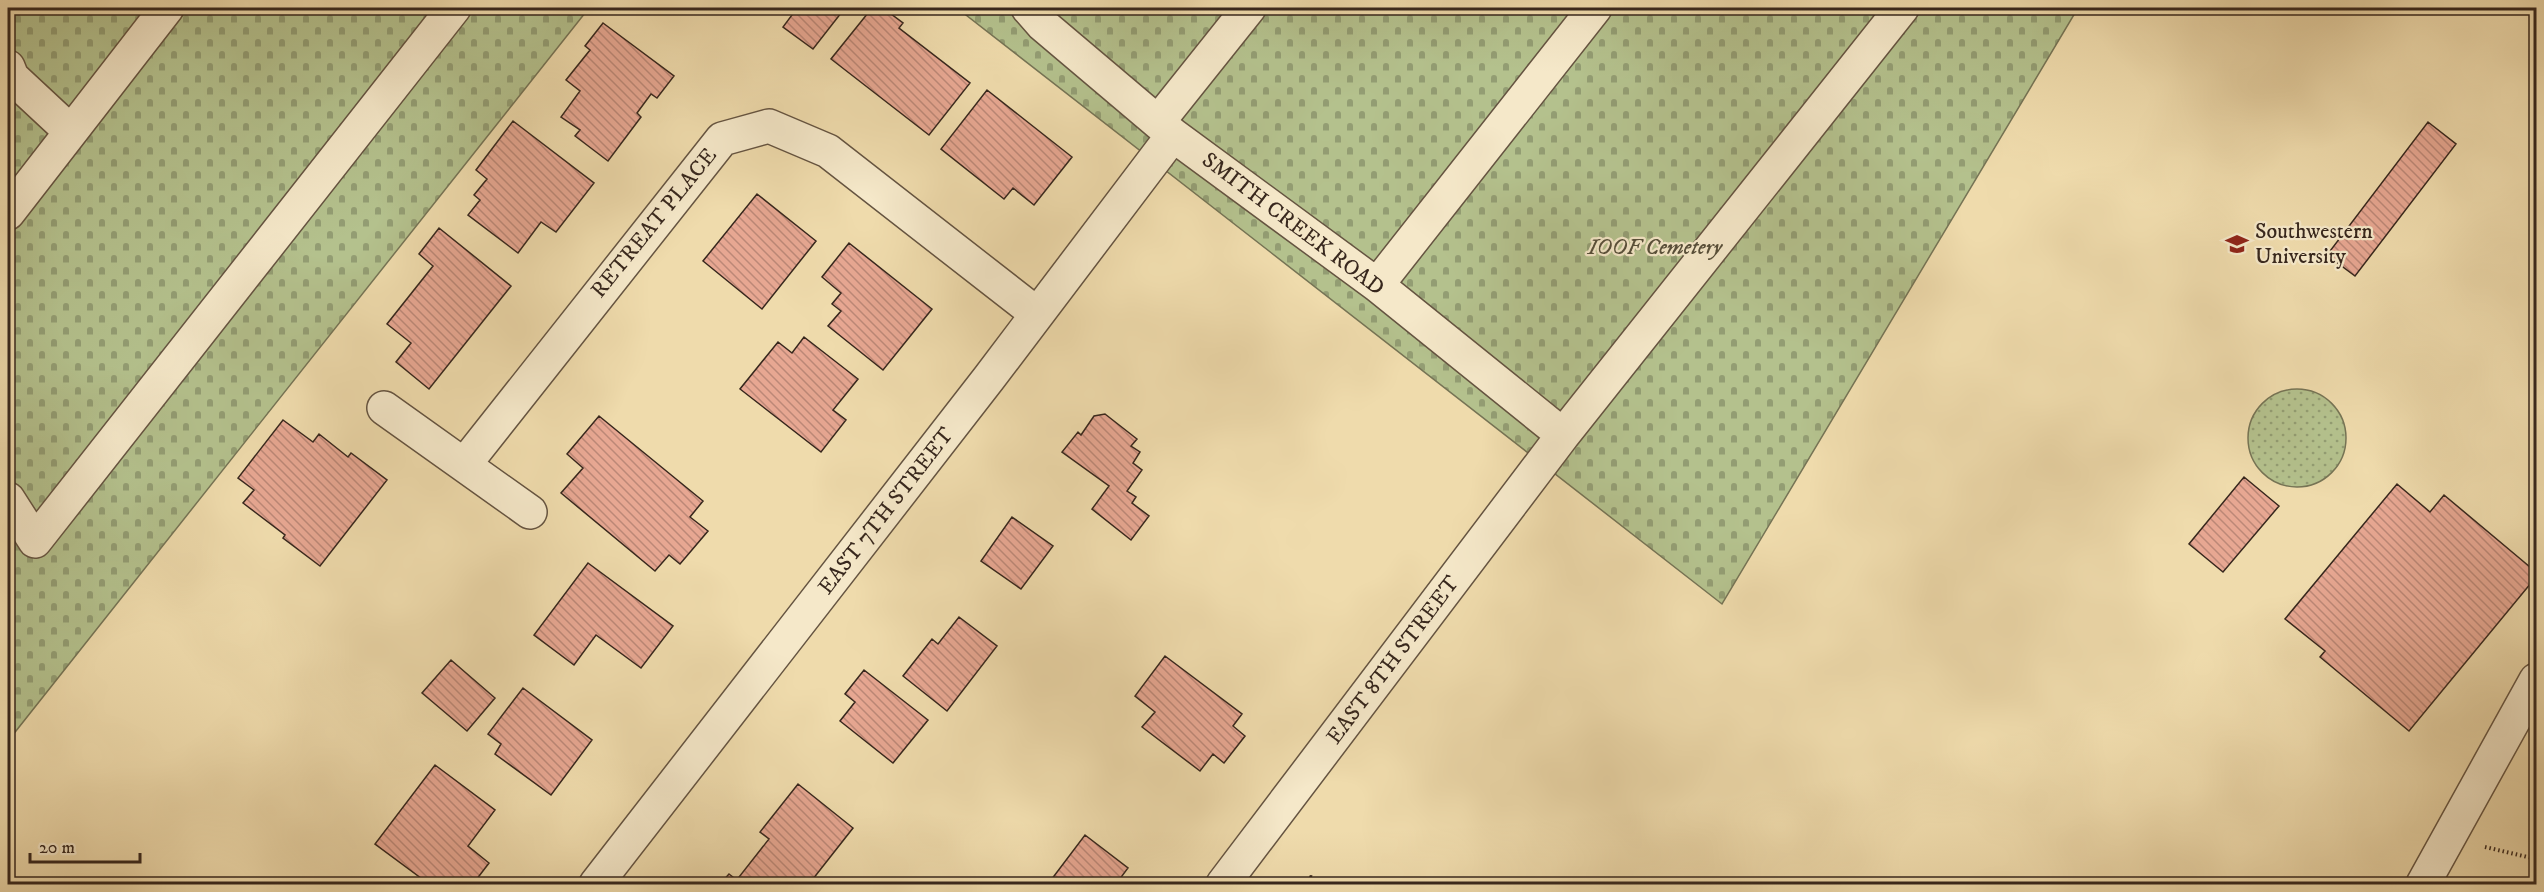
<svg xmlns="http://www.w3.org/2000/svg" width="2544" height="892" font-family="'IM FELL DW Pica',serif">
  <defs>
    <pattern id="cemetery-stones" width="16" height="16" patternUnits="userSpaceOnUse" patternTransform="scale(1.5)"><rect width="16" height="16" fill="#b4c18d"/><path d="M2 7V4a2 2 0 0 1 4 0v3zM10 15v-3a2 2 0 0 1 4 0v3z" fill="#939d73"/></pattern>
    <pattern id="garden-dots" width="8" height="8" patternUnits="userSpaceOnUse" patternTransform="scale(1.5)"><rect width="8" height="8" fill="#b4c18d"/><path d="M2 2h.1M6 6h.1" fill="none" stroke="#939d73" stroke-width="1.8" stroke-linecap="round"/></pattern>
    <pattern id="building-back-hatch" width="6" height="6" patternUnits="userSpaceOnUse" patternTransform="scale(1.5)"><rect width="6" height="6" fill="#e7a792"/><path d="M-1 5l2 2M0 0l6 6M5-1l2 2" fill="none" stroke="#bc8877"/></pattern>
  </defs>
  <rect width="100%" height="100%" fill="#efdbac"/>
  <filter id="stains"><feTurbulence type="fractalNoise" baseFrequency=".00333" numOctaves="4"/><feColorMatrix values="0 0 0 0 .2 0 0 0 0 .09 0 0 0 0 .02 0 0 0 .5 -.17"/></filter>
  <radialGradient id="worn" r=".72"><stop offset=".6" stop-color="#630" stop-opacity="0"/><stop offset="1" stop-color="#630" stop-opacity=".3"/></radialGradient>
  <!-- cemetery -->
  <path fill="url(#cemetery-stones)" stroke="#767455" stroke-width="1.5" d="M8,8h581l-581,733z
    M957,8h1121l-356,596z"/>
  <!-- garden -->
  <path fill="url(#garden-dots)" stroke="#767455" stroke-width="1.5" d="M2248 438a49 49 0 1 1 98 0a49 49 0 1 1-98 0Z"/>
  <!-- building -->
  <path fill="url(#building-back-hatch)" stroke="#37271d" stroke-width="1.5" d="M783,8h62l-32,41 -30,-22 9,-12z
    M872,8h11l20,15 -4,5 71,55 -41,52 -98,-76z
    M603,23l71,53 -17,22 -6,-4 -14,19 4,4 -33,44 -33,-25 5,-6 -19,-13 19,-26 -14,-11 24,-30 -5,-4z
    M987,90l85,67 -38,48 -21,-17 -9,11 -63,-50z
    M513,121l81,62 -38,49 -15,-10 -23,31 -50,-38 12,-15 -6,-5 13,-16 -11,-9z
    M2428,122l28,22 -101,132 -28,-21z
    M757,194l59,47 -54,68 -59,-48z
    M439,228l72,58 -82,103 -33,-27 15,-19 -24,-19 46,-58 -14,-12z
    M849,243l83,66 -49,61 -55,-44 13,-15 -9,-7 9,-11 -19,-16z
    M804,337l54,42 -25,31 13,10 -25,32 -81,-63 38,-47 14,11z
    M1105,414l32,25 -6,7 9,6 -7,11 9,7 -15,21 9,6 -4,6 17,13 -18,24 -39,-31 17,-23 -47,-34 16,-20 3,3 13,-19z
    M599,416l104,85 -13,16 18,14 -28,33 -11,-9 -14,16 -94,-78 22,-25 -16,-14z
    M283,420l30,22 6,-8 29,23 3,-4 36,27 -67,86 -37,-28 2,-3 -42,-32 11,-13 -16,-12z
    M2244,477l35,29 -56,66 -34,-28z
    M2397,484l33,28 14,-17 92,77v5l-127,154 -89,-74 5,-6 -40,-32z
    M1012,517l41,29 -32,43 -40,-28z
    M588,563l85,63 -32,42 -45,-33 -22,30 -40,-30z
    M959,617l38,29 -50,65 -44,-35 29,-37 6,5z
    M1165,656l77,58 -9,12 12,10 -21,27 -11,-9 -13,17 -58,-44 13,-15 -20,-16z
    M451,660l44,38 -28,33 -45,-38z
    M864,670l64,50 -35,43 -53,-42 15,-19 -10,-8z
    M523,688l69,52 -41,55 -56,-41 6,-10 -13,-10z
    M435,765l60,45 -27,36 21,17 -16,21h-44l-54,-40z
    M798,784l55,44 -44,56h-61l-9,-7 30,-38 -9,-7z
    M1085,835l43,33 -12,16h-68z
    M729,874l13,10h-22z"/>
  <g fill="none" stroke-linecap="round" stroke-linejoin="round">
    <!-- minor casing -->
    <g stroke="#655441" stroke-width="36">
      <path id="minor" d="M1028,8l15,17 130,110 204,150 186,150
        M8,67l4,10 58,54
        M1158,122l91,-114
        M8,213l159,-205
        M1377,285l218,-277
        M384,408l146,104
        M464,465l258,-326 47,-13 59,25 209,163
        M8,499l27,42 419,-533
        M596,884l393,-506 184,-243
        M1223,884l340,-449 339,-427
        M2423,884l113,-204"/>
    </g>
    <!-- path -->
    <path stroke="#37271d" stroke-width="4" stroke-dasharray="1.5 3" stroke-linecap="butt" d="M2485,847l51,12
      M1304,884l7,-7 9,7"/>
    <!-- minor -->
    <use href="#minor" stroke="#f5e8c9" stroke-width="33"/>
  </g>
  <!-- icons -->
  <defs>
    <g id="university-bare" transform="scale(1.8)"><path d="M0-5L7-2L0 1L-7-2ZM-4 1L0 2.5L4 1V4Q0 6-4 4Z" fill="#8f2418" stroke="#f5e8c9" stroke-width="2.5" paint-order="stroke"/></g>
  </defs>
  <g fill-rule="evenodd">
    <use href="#university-bare" x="2237" y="244"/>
  </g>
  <g text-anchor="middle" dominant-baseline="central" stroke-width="4.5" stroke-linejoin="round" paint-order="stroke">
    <!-- street labels -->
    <g font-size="22" fill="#37271d" stroke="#f5e8c9">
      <text transform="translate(654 223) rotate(-51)">RETREAT PLACE</text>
      <text transform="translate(1293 224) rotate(37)">SMITH CREEK ROAD</text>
      <text transform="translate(886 511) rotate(-52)">EAST 7TH STREET</text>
      <text transform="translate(1393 660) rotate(-53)">EAST 8TH STREET</text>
    </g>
    <!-- poi labels -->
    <g font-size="22" fill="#37271d" stroke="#f5e8c9" text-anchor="start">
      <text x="2255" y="231">Southwestern<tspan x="2255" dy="25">University</tspan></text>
    </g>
    <!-- park labels -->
    <g font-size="22" font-style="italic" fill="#564e39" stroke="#f5e8c9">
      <text x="1655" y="247">IOOF Cemetery</text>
    </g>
  </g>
  <!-- margin -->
  <rect width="2544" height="892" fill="none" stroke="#efdbac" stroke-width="30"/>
  <rect x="9" y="9" width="2526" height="874" fill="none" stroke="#37271d" stroke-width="3"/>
  <rect x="15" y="15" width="2514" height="862" fill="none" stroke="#37271d" stroke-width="1.5"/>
  <!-- scale -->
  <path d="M30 853v9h110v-9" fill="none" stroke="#37271d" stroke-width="3"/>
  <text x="39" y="853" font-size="18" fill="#37271d" stroke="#f5e8c9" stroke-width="4.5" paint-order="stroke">20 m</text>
  <rect width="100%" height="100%" filter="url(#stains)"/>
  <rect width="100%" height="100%" fill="url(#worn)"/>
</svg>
